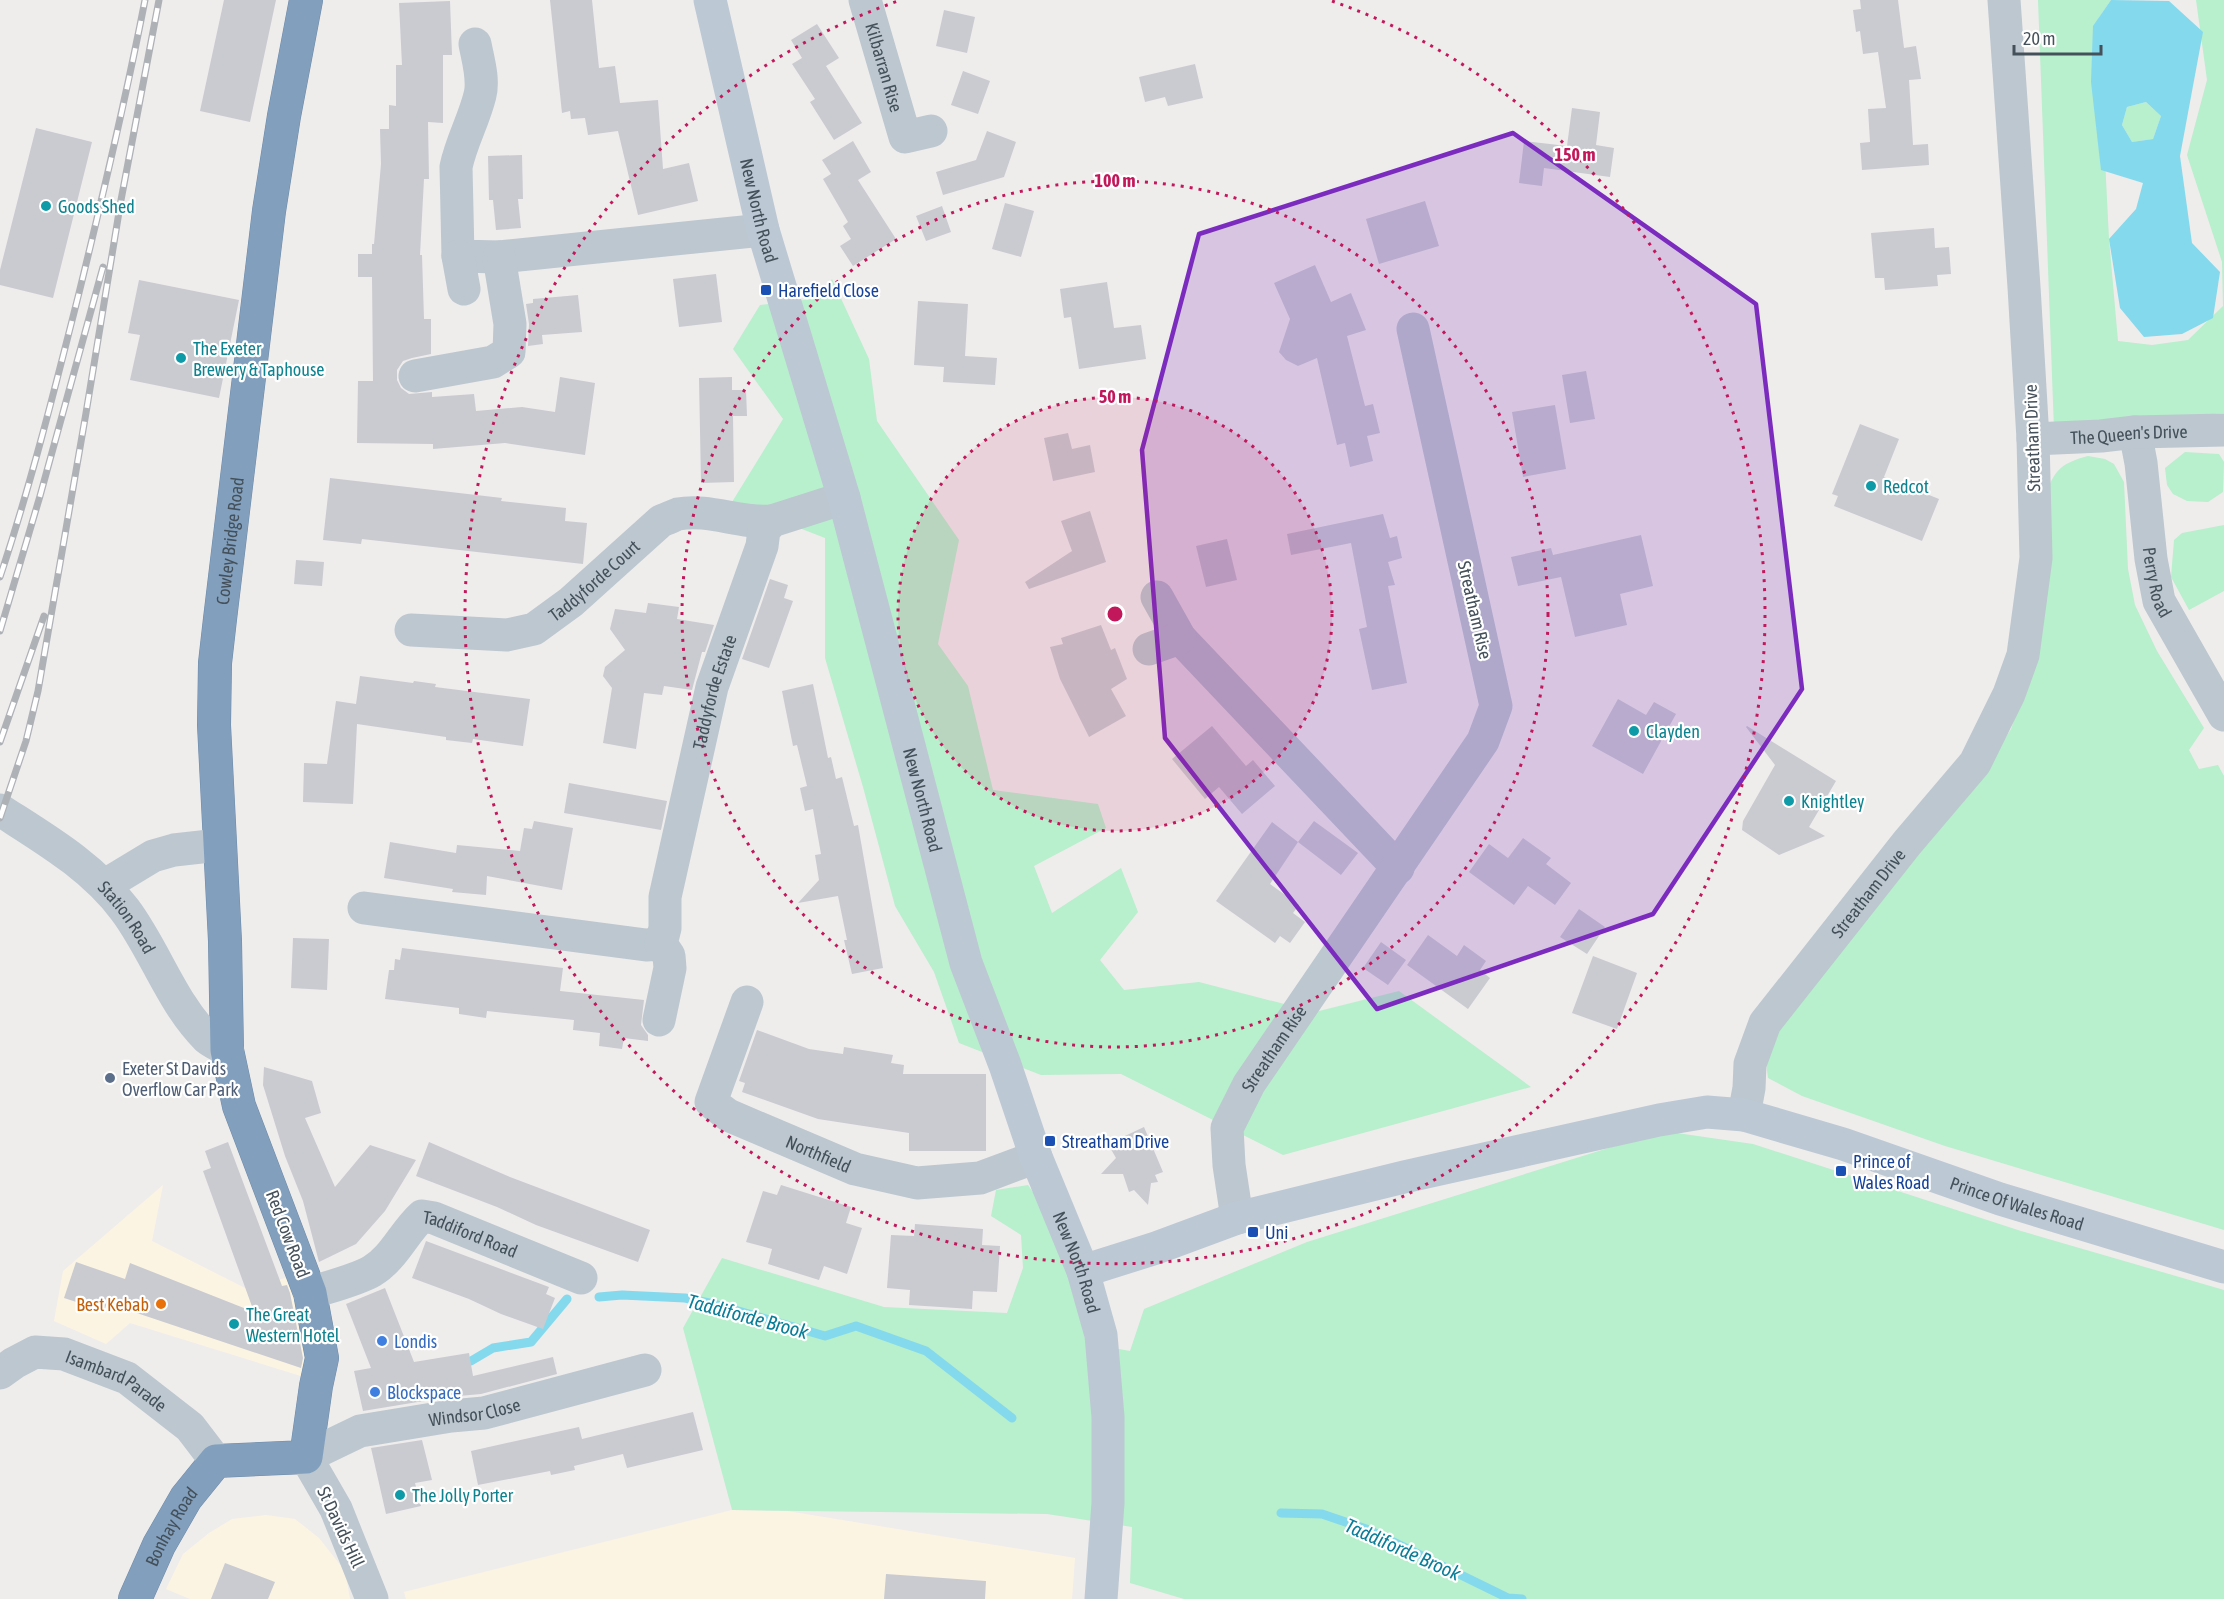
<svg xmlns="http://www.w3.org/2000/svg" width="2224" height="1599" font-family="'Asap Condensed',sans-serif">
  <rect width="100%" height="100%" fill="#efecec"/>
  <!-- commercial -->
  <path fill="#fcf4e3" d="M163,1185l-11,56 95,48 45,-13 21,76 -9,25 -174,-54 -24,21 -52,-23 9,-50z
    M732,1510l55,1 288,47 -3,41h-666l-2,-7z
    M266,1515l29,4 24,19 26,33 5,28h-160l-24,-10 17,-35 26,-21 23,-14z"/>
  <!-- green -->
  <path fill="#b8efcd" d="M2038,0h73l-13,19 11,220 9,102 34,4 36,-5 35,-34 -1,-44 -35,-107 20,-75 -11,-80h28v413l-170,16z
    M2146,102l15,14 -8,23 -21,3 -10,-17 5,-18z
    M832,279l37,80 8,62 82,119 -21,104 30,42 25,104 105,14 8,24 -72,38 18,47 69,-45 17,44 -38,48 24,30 75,-8 116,30 84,-21 132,96 -248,68 -162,-81 -80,1 -82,-32 -25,-71 -39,-66 -32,-119 -38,-129v-120l-93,-36 51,-83 -50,-70 27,-44 62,-7z
    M2185,452l34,2 5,8 -1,30 -15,10 -21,-1 -14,-7 -6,-9 -2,-17z
    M2088,456l17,3 9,5 10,18 4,87 7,36 22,46 47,77 -15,22 10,19 19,-4 6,11v454l-279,-84 -143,-50 -34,-18 -5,-37 14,-24 187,-216 47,-72 27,-80 8,-155c9,-25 16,-31 42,-38z
    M2224,525v66l-35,19 -18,-33 3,-37 8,-7z
    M1663,1131l90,13 268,87 203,59v309h-1040l-54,-16 2,-56 -85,-13 -315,-4 -49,-182 39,-70 162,49 123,6 16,-45 -2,-33 -30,-19 5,-26 32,-5 23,33 22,63 13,62 44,8 14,-42 163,-67z"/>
  <!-- water -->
  <path fill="#84d9ed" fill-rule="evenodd" d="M2111,0l58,1 34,31 -23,124 12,87 28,29 -7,46 -31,16 -38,3 -24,-29 -11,-69 27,-30 7,-26 -42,-13 -10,-88 2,-56zM2146,102l15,14 -8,23 -21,3 -10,-17 5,-18z"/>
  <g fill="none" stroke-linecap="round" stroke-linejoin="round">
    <!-- stream -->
    <path stroke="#84d9ed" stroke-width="9" d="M599,1297l23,-2 63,3 29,6 111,32 31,-10 70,25 86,67
      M471,1361l22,-13 38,-6 36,-43
      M1281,1513l41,1 47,16 139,68 14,1"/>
  </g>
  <!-- building -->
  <path fill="#c9cbd1" d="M224,0h52l-26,122 -50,-11z
    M550,0h42l7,68 16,-2 5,37 38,-3 5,69 26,-6 9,38 -60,14 -20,-84 -30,4 -3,-17 -14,1 -1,-8 -8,2z
    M1860,0h38l6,48 12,-2 5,33 -12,1 4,65 15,-1 1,21 -67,5 -2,-27 10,-1 -2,-33 18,-1 -8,-56 -15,2 -3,-23 -4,1 -3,-22 8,-1z
    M450,1l2,54h-9v68l-15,-1 1,57h-5l-4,76h2l2,64h7v35l-19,4 -9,3 -6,9v10l4,8 8,6 23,-2v5l42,-3 2,17 46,-4 33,5 5,-35 35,6 -10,72 -80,-12 -72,6v-5l-76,-1 1,-62h15l-1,-104h-14v-23h14v-10h2l7,-80 -1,-35h9v-24l7,1v-41h6l-3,-62z
    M944,10l31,7 -8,36 -31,-7z
    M817,24l22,34 -13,8 36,57 -28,17 -24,-38 5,-3 -23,-35 10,-6 -11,-18z
    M1195,64l8,34 -35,8 -3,-9 -20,5 -6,-25z
    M963,71l27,10 -12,33 -27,-9z
    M1572,108l28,4 -4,33 18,3 -4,29 -66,-9 -2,18 -23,-3 5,-42 43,5z
    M36,128l56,14 -39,156 -53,-13v-15z
    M987,131l29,11 -12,35 -61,18 -7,-23 40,-12z
    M853,141l18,31 -13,8 38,59 -43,27 -13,-20 11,-7 -8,-13 5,-4 -25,-43 8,-5 -9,-14z
    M522,155l1,44h-5l3,29 -25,2 -3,-30h-4l-1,-44z
    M1425,201l14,45 -60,18 -13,-45z
    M1005,203l29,8 -13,46 -29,-8z
    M942,206l9,26 -25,9 -10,-25z
    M1934,228l1,20 14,-1 2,27 -14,1 1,11 -53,4 -1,-12h-9l-4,-45z
    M1315,265l16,37 20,-9 15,37 -19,6 18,70 8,-2 7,29 -13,3 6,25 -23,6 -5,-24 -8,2 -20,-87 -19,8 -12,-6 -7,-8 11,-33 -16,-36z
    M716,274l6,48 -43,5 -6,-48z
    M139,280l100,20 -20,98 -89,-18 10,-45 -12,-2z
    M1107,282l7,46 27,-3 5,34 -67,10 -8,-52 -7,1 -4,-29z
    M578,295l4,37 -40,3 1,9 -15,2 1,-22 -3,-20 7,-1v-4z
    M918,301l50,3 -3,52 32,2 -2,27 -52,-3 1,-15 -30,-2z
    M1586,371l9,48 -25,4 -8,-48z
    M732,377v13h14l1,26h-14l1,66 -33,1 -2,-105z
    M1555,405l11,64 -43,8 -11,-65z
    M1860,424l39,15 -15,38 55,22 -17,42 -88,-35 4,-10 -6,-2z
    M1068,433l4,16 18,-4 5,27 -42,9 -9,-43z
    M330,478l172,20 -1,3 65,7 -1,13 22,2 -4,41 -221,-25 -1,5 -38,-4z
    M1090,511l16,51 -77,27 -4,-7 47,-31 -11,-30z
    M1383,514l7,24 7,-2 5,22 -14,4 7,23 -7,1 19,97 -35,7 -13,-61 8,-2 -16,-84 -60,12 -4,-21z
    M1641,535l12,51 -33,8 7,31 -52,12 -14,-60 -43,9 -7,-29 40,-9 2,7z
    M1227,539l10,41 -31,7 -10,-41z
    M296,560l28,2 -2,24 -28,-2z
    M770,579l18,6 -4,13 9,3 -24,67 -27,-9z
    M648,603l31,4 -2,12 37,6 -9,27h-3l-10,38 -28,-4 -2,9 -18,-2 -8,56 -33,-6 9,-55 -9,-12 2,-9 20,-17 -15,-21 5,-20 31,4z
    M1101,625l10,25 4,-2 12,31 -16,10 15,27 -37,21 -29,-58 -10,-32 13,-3 -2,-6z
    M360,676l53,7 1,-2 22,3 -1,3 95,12 -7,47 -50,-7 -1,4 -26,-3v-3l-89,-13 -4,80 -50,-2 1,-39 23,1 9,-63 20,3z
    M813,684l15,74 3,-1 5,22 6,-2 12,49 4,-1 25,143 -31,6 -8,-34h3l-9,-44 -40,7 21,-23 -4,-25 6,-1 -8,-45 -8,2 -5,-23 7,-2 -10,-41 -4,1 -11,-55z
    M1618,699l28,16 8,-13 22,12 -33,60 -51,-28z
    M1212,726l34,40 7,-6 22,26 -33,28 -23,-27 -14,12 -33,-40z
    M1747,726l89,55 -27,46 16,9 -46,19 -37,-25 1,-9 32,-56 -29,-38z
    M569,783l98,18 -6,29 -97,-17z
    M534,821l39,7 -11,62 -75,-14 -1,19 -34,-3 1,-3 -69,-11 6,-36 66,11 1,-8 63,6 4,-23 8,1z
    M1314,821l44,32 -17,22 -43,-33z
    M1272,822l26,20 -28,42 29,21 -6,8 12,9 -15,21 -10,-7 -5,7 -59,-42z
    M1523,838l28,20 -5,6 25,19 -16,22 -27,-19 -14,19 -45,-33 20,-28 19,14z
    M1579,909l26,18 -18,27 -27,-17z
    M1428,935l29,21 7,-11 22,16 -6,9 10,8 -22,31 -61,-44z
    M293,938l36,1 -2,51 -36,-2z
    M1381,942l25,18 -18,25 -25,-17z
    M402,948l161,20 -3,23 84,9 -3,25 7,10v6l-24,-3 -2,11 -23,-3 1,-13 -27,-3 1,-10 -87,-9 -1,7 -27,-4v-6l-74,-9 4,-29h5l1,-11 5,1z
    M1593,956l44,17 -20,56 -45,-16z
    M757,1030l52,19 34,5 1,-7 49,8 -2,8 13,2 -1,9h83v77h-77v-18l-91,-14 -76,-27 3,-9 -6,-2z
    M264,1067l48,14 9,32 -16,5 30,69 35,-42 46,15 -31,51 -29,33 -37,18 -16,-61 -18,-45 -22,-71z
    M1144,1127l19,45 -8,3 3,7 -7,1 -3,22 -14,-15 -5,2 -6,-18h-22l15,-16 -8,-14z
    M228,1142l54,144 5,-1 3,8 13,65 -2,10 -194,-65 -3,8 -40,-13 12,-36 49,17 5,-16 124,49 -51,-141 8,-3 -6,-17z
    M429,1142l81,35 140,53 -12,32 -102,-37 -39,-18 -81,-31z
    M781,1185l70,22 -5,16 16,5 -15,46 -23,-8 -5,14 -51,-16 4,-15 -26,-7 17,-51 14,4z
    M915,1224l68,5 -1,16 18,1 -3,46 -24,-1 -1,18 -63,-4 1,-15 -23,-2 4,-53 23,1z
    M426,1241l123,46 -3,7 9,4 -12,31 -42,-15 -32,-15 -57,-21z
    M385,1288l29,74 55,-9 4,23 80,-19 4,17 -76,20 -33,3 -85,14 -9,-40 17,-3 -25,-64z
    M693,1412l10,38 -76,18 -4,-14 -49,12 1,4 -24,5 -1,-4 -72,14 -7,-34 108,-24 3,12z
    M422,1440l10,40 -17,3 6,23 -35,8 -15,-66z
    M225,1563l50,19 -7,17h-57z
    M886,1574l100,7 -1,18h-101z"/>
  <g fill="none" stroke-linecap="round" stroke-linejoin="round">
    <!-- highway casing -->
    <g stroke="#6e8ba8" stroke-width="34">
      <g id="highway">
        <path id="s15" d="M135,1599l24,-54 27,-47 30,-37 90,-4 10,-71 6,-28 -12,-65 -71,-187 -12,-56 -2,-109 -11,-216 1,-62 5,-44 49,-408 15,-95 22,-116"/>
      </g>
    </g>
    <!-- street -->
    <g stroke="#bcc7cf" stroke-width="33">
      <path id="s1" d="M865,0l40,137 26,-6"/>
      <path d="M475,44c3,16 9,35 5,51 -6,25 -19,47 -24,72l2,89 41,1 264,-27"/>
      <path d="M458,256l6,33"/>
      <path d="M415,376l78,-14 16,-10 1,-28 -11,-67"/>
      <path id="s2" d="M2135,432l6,31 10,96 8,42 65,114"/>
      <path id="s3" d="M2033,439l68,-3 34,-4 89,-2"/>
      <path d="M1157,597l23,41 218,230"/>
      <path id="s4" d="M411,630l96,5 27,-6 37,-27 90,-81c6,-2 12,-5 17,-7 31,-6 62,10 94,7"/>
      <path d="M1149,649l31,-11"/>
      <path id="s5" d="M0,810c45,29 92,56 125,100 30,40 46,92 82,128 6,5 14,8 20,12"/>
      <path d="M105,885l48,-29 21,-6 45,-5"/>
      <path d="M364,908l282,37 15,-1"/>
      <path id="s6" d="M747,1002l-36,100 17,13 127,54 62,14 63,-5 56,-21"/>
      <path id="s7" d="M659,1020l11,-52 -1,-12 -8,-12 4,-16v-31l47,-210 50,-141 2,-16 8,-9 72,-23"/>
      <path id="s8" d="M1744,1115l5,-27 1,-24 15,-41 142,-180 68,-80 34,-69 14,-39 13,-97 -3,-119 -9,-152 -20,-287"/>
      <path id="s9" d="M1237,1218l-8,-53 -2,-37 22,-44 234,-343 13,-35 -83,-377"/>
      <path id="s10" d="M310,1293c18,-6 47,-13 62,-22 22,-13 32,-39 50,-55l12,2 147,60"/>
      <path id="s11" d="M0,1373l14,-10 21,-11 29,2 63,24 63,49 26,34"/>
      <path id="s12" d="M372,1599l-36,-90 -30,-52 54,-26 91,-15 33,-3 161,-43"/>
    </g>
    <!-- secondary -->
    <g stroke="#bcc8d4" stroke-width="33">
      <path id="s13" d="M710,0l53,230 81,268 122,465 39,102 31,92 47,114 18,64 7,82v86l-7,96"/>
      <path id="s14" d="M1083,1271l73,-23 81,-30 167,-41 255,-57 48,-8 37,3 99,29 157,55 224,68"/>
    </g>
    <!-- highway -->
    <use href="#highway" stroke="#82a0bd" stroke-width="33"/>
    <!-- rail casing -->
    <g stroke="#aeb2b7" stroke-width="7">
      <path id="rail" d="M0,577c31,-93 55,-189 79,-284 24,-98 47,-195 66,-293
        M0,631l40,-135 63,-229
        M0,742l44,-126
        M0,818l26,-77 12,-50 48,-278 35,-213 38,-200"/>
    </g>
    <!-- rail -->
    <use href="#rail" stroke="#fff" stroke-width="4.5" stroke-dasharray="14" stroke-linecap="butt"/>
  </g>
  <!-- marked area -->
  <path fill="#7b2cbf" fill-opacity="0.2" stroke="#7b2cbf" stroke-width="4.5" stroke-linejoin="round" d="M1513,133l243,171 46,385 -149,225 -276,95 -212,-271 -23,-288 57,-216z"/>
  <!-- distance rings -->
  <circle cx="1115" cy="614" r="217" fill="#c2185b" fill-opacity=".12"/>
  <g fill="none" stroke="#c2185b" stroke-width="3" stroke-dasharray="3 6">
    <circle cx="1115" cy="614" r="217"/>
    <circle cx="1115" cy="614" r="433"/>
    <path d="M1332 1A650 650 0 1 1 898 1"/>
  </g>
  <!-- markers -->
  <g fill="#0f9aa8" stroke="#fff" stroke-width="2">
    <circle cx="46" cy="206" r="6"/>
    <circle cx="181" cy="358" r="6"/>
    <circle cx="1871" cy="486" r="6"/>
    <circle cx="1634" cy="731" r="6"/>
    <circle cx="1789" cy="801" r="6"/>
    <circle cx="234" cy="1324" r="6"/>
    <circle cx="400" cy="1495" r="6"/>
  </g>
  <g fill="#1a4fb4" stroke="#fff" stroke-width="2">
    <rect x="760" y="284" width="12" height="12" rx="3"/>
    <rect x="1044" y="1135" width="12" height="12" rx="3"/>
    <rect x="1835" y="1165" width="12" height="12" rx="3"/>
    <rect x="1247" y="1226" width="12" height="12" rx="3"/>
  </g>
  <circle fill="#5c6f8a" stroke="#fff" stroke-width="2" cx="110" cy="1078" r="6"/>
  <circle fill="#e8710a" stroke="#fff" stroke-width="2" cx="161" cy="1304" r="6"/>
  <g fill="#3f7fe0" stroke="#fff" stroke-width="2">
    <circle cx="382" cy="1341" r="6"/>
    <circle cx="375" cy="1392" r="6"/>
  </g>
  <g text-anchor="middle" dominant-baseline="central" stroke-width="4.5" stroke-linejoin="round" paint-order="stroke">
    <!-- street labels -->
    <g font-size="18" fill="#44505a" stroke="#fff">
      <text stroke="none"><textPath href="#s1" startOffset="70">Kilbarran Rise</textPath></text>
      <text stroke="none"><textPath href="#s13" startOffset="216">New North Road</textPath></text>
      <text stroke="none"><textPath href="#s3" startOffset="96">The Queen's Drive</textPath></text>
      <text transform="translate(2032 438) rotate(-92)">Streatham Drive</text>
      <text stroke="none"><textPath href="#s15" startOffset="1185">Cowley Bridge Road</textPath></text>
      <text stroke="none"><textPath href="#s4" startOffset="201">Taddyforde Court</textPath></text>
      <text stroke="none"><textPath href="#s2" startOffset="152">Perry Road</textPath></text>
      <text transform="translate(1475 610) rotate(77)">Streatham Rise</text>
      <text stroke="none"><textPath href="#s7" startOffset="338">Taddyforde Estate</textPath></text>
      <text stroke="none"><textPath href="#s13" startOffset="828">New North Road</textPath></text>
      <text stroke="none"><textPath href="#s8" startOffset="261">Streatham Drive</textPath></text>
      <text stroke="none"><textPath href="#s5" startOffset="168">Station Road</textPath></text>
      <text stroke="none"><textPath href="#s9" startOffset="183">Streatham Rise</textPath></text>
      <text stroke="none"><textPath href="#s6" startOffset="226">Northfield</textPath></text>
      <text stroke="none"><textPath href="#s14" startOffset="969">Prince Of Wales Road</textPath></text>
      <text transform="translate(288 1234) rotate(69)">Red Cow Road</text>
      <text stroke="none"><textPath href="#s10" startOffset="192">Taddiford Road</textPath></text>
      <text stroke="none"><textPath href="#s13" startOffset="1316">New North Road</textPath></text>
      <text stroke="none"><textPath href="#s11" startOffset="129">Isambard Parade</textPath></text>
      <text stroke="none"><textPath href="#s12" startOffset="333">Windsor Close</textPath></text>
      <text transform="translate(341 1527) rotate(65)">St Davids Hill</text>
      <text stroke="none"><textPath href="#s15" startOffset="81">Bonhay Road</textPath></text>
    </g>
    <!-- culture labels -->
    <g font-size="18" fill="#0d838f" stroke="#fff" text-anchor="start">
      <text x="58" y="206">Goods Shed</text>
      <text x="193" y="348">The Exeter<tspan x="193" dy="21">Brewery &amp; Taphouse</tspan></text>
      <text x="1883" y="486">Redcot</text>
      <text x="1646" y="731">Clayden</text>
      <text x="1801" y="801">Knightley</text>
      <text x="246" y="1314">The Great<tspan x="246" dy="21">Western Hotel</tspan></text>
      <text x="412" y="1495">The Jolly Porter</text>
    </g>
    <!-- transit labels -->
    <g font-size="18" fill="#164399" stroke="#fff" text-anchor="start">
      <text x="778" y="290">Harefield Close</text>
      <text x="1062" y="1141">Streatham Drive</text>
      <text x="1853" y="1161">Prince of<tspan x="1853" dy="21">Wales Road</tspan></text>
      <text x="1265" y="1232">Uni</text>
    </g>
    <!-- service labels -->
    <g font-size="18" fill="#4e5e75" stroke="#fff" text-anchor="start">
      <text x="122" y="1068">Exeter St Davids<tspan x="122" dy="21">Overflow Car Park</tspan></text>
    </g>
    <!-- food labels -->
    <g font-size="18" fill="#c56008" stroke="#fff" text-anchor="end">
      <text x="149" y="1304">Best Kebab</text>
    </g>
    <!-- shop labels -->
    <g font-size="18" fill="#366cbe" stroke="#fff" text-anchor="start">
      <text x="394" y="1341">Londis</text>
      <text x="387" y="1392">Blockspace</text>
    </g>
    <!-- water labels -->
    <g font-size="20" font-style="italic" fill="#0a7d99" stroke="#fff">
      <text transform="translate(748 1316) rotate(15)">Taddiforde Brook</text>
      <text transform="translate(1403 1549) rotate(24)">Taddiforde Brook</text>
    </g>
  </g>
  <circle cx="1115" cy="614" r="9" fill="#c2185b" stroke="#fff" stroke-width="3"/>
  <g font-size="18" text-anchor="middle" font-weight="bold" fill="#c2185b" stroke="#fff" stroke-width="4.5" stroke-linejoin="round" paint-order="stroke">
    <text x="1575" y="161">150 m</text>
    <text x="1115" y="187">100 m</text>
    <text x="1115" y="403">50 m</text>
  </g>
  <!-- scale -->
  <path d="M2014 45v9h87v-9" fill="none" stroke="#44505a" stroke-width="3"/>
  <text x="2023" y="45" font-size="18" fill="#44505a" stroke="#ffffff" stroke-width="4.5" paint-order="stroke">20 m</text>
</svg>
